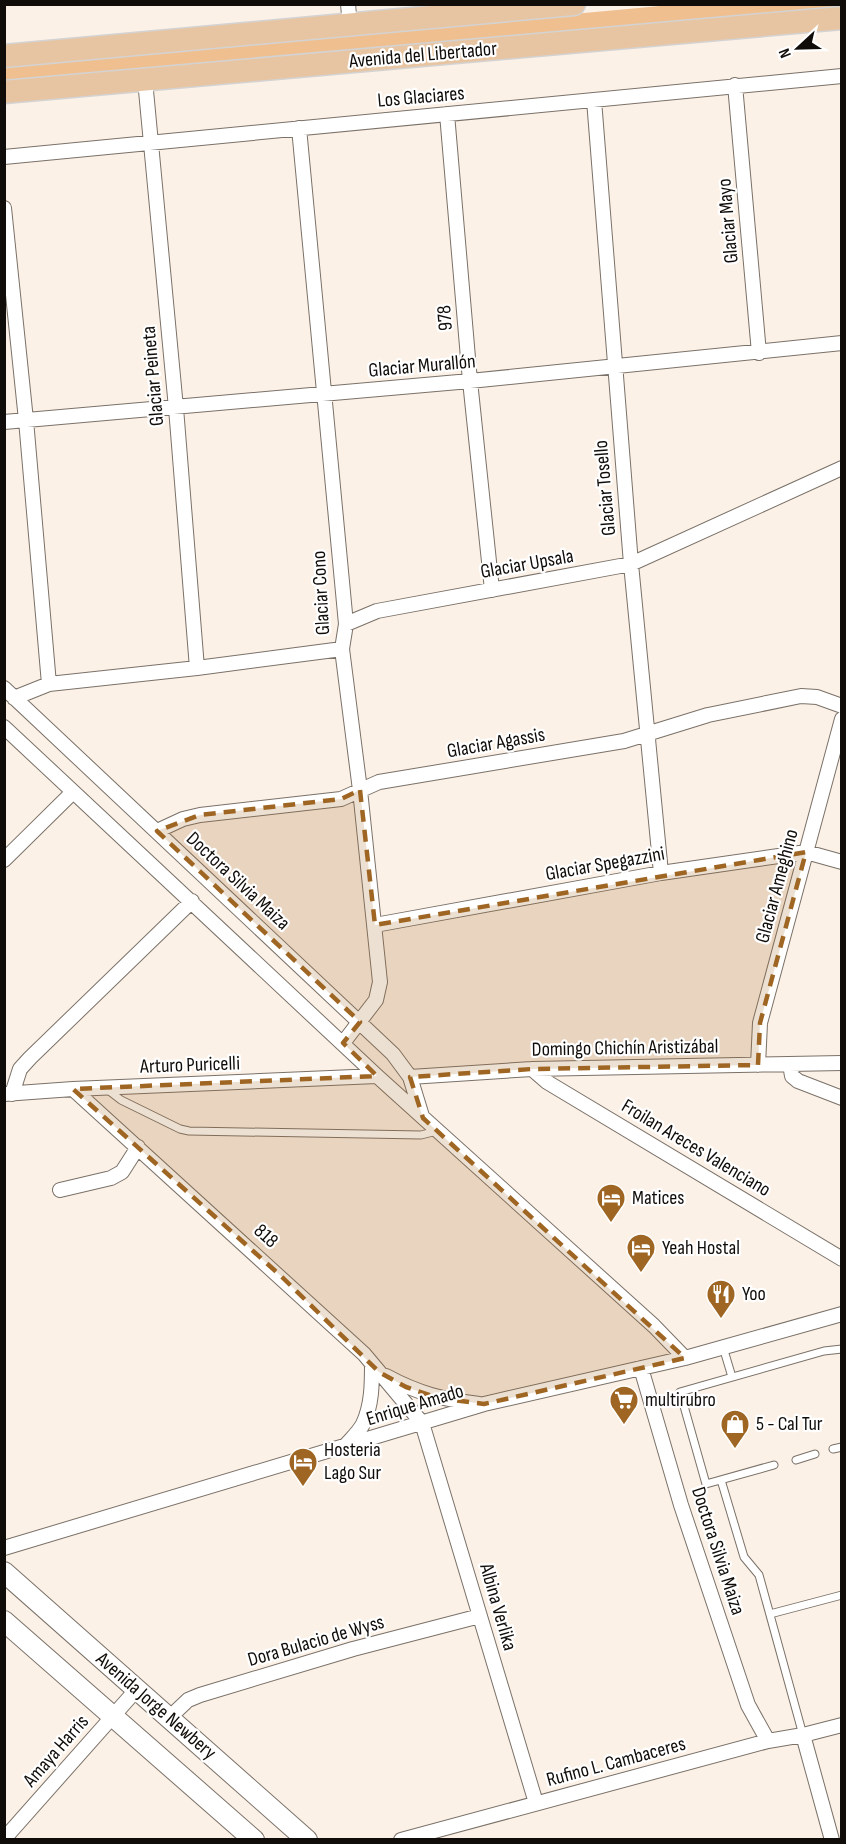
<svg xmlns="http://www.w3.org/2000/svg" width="846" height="1844" font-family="'Sofia Sans Condensed',sans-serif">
  <rect width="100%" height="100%" fill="#fcf1e7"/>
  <!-- green -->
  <path fill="#efbf8f" d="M671,5h170v5l-836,74v-18z"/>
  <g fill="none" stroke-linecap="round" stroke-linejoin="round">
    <!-- lane casing -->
    <g stroke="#7a7168" stroke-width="9">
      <path id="lane" d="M108,1090l13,10 59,29 9,2 232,4 16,-4
        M723,1347l9,30
        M833,1449l9,-2
        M796,1460l19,-6
        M774,1465l-68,19 -26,-92 144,-41 18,-2
        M721,1480l23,77 15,18 44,160
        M770,1614l72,-19"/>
    </g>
    <!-- street casing -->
    <g stroke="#7a7168" stroke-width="16">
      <path id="street" d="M348,4l2,22
        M145,80l31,328 21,260
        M735,85l24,268
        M594,100l37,464 30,309
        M447,114l23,267 22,209
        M299,128l47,496 -4,25 18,141 20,192 -4,18 -33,43
        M4,157l838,-81
        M4,208l22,212 23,264
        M4,422l466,-41 372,-38
        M346,624l31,-13 254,-47 211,-96
        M4,688l389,366 17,23 12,39
        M14,698l35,-14 148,-16 145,-19
        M4,727l373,349 277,250 31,32
        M157,831l26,-12 17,-4 141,-16 38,-17 245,-41 84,-26 93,-19 16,1 25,9
        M4,860l69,-68
        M375,925l286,-52 145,-21 36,10
        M790,1064l2,12 6,5 44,17
        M758,1065l2,-42 82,-304
        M532,1069l15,13 295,177
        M410,1077l122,-8 310,-6
        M73,1089l291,265 58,69 114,380
        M4,1094l69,-5 304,-13
        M12,1094l8,-25 10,-11 162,-157
        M60,1190l51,-12 11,-6 16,-25
        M641,1368l40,137 67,200 20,36
        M386,1376c33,18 56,23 93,28
        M345,1446c6,-7 14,-14 18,-22 9,-19 9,-40 9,-60
        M4,1548l480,-144 201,-46 157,-44
        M169,1718l19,-18 12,-5 153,-46 127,-33
        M803,1735l29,105
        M4,1839l133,-150
        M401,1840l367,-99 35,-6 39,-10"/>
    </g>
    <!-- secondary casing -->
    <g stroke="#7a7168" stroke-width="22">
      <path id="secondary" d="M4,1572l303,268
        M4,1621l250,219"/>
    </g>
    <!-- primary casing -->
    <g stroke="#d4d3d3" stroke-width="25">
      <path id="primary" d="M4,56l570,-52
        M4,92l838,-74"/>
    </g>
    <!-- lane -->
    <use href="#lane" stroke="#fff" stroke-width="7"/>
    <!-- street -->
    <use href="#street" stroke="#fff" stroke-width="14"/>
    <!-- secondary -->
    <use href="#secondary" stroke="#fff" stroke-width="20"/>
    <!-- primary -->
    <use href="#primary" stroke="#e8c5a2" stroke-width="22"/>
  </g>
  <!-- marked area -->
  <path fill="#9f6623" fill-opacity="0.2" stroke="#9f6623" stroke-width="4.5" stroke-dasharray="12 8" stroke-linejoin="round" d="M360,790l15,135 431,-73 -46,171 -2,42 -226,4 -122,8 13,41 262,240 -201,46 -46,-6 -32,-11 -27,-15 -97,-95 -209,-188 304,-13 -34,-33 17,-21 -203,-191 43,-16 141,-16z"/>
  <!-- icons -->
  <defs>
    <g id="hotel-pin" transform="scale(1.5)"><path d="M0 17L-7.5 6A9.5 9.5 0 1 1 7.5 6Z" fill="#9f6623" stroke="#fff"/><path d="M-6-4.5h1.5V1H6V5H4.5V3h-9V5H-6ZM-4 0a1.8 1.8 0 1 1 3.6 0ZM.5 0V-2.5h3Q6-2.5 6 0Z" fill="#fff"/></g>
    <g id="restaurant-pin" transform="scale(1.5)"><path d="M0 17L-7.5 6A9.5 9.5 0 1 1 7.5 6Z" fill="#9f6623" stroke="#fff"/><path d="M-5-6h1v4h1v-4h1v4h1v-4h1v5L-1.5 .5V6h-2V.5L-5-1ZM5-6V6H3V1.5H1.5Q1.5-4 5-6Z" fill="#fff"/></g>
    <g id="supermarket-pin" transform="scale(1.5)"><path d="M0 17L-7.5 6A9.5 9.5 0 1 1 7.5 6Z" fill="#9f6623" stroke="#fff"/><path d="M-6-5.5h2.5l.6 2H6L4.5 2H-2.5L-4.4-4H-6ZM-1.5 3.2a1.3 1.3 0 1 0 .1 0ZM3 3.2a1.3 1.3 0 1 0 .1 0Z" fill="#fff"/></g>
    <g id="shop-pin" transform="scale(1.5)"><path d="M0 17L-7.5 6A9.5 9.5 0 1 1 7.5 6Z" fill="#9f6623" stroke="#fff"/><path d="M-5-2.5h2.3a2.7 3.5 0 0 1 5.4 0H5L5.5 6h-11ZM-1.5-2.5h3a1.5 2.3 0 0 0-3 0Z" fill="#fff"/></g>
  </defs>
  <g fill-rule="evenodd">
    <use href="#hotel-pin" x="611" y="1198"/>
    <use href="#hotel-pin" x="641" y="1248"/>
    <use href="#restaurant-pin" x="721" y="1294"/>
    <use href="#supermarket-pin" x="624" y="1400"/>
    <use href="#shop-pin" x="735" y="1424"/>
    <use href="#hotel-pin" x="303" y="1462"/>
  </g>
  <g text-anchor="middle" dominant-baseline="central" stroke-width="4.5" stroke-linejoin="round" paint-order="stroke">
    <!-- street labels -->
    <g font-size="20" fill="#100c09" stroke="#fff">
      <text transform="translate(423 55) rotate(-5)">Avenida del Libertador</text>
      <text transform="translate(421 97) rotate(-5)">Los Glaciares</text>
      <text transform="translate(728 221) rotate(-95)">Glaciar Mayo</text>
      <text transform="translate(445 318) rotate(-95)">978</text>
      <text transform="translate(422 366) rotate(-5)">Glaciar Murallón</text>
      <text transform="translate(153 376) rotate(-95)">Glaciar Peineta</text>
      <text transform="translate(605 488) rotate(-95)">Glaciar Tosello</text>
      <text transform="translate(527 564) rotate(-10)">Glaciar Upsala</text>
      <text transform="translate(321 593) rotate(-93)">Glaciar Cono</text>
      <text transform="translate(496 743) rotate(-10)">Glaciar Agassis</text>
      <text transform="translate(605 864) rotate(-10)">Glaciar Spegazzini</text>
      <text transform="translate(238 881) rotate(43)">Doctora Silvia Maiza</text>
      <text transform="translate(777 886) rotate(-75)">Glaciar Ameghino</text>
      <text transform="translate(625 1048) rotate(-1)">Domingo Chichín Aristizábal</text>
      <text transform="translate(190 1065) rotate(-2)">Arturo Puricelli</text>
      <text transform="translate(696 1148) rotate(31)">Froilan Areces Valenciano</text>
      <text transform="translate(266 1236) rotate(42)">818</text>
      <text transform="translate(415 1405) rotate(-17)">Enrique Amado</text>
      <text transform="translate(718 1551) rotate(72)">Doctora Silvia Maiza</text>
      <text transform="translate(498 1607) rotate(74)">Albina Verlika</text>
      <text transform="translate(316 1641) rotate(-16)">Dora Bulacio de Wyss</text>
      <text transform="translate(156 1706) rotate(41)">Avenida Jorge Newbery</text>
      <text transform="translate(56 1751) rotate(-49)">Amaya Harris</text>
      <text transform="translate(616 1762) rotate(-15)">Rufino L. Cambaceres</text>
    </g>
    <!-- poi labels -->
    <g font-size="20" fill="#100c09" stroke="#fff" text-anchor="start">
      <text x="632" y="1198">Matices</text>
      <text x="662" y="1248">Yeah Hostal</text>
      <text x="742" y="1294">Yoo</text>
      <text x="645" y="1400">multirubro</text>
      <text x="756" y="1424">5 - Cal Tur</text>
      <text x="324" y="1450">Hosteria<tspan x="324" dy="23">Lago Sur</tspan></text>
    </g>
  </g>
  <!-- border -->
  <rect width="846" height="1844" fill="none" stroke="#100c09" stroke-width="12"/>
  <!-- north arrow -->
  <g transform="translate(798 48) rotate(248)" stroke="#ffffff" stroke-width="4.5" paint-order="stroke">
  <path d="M0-4.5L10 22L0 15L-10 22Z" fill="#100c09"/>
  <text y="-9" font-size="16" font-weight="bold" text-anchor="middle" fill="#100c09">N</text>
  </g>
</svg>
